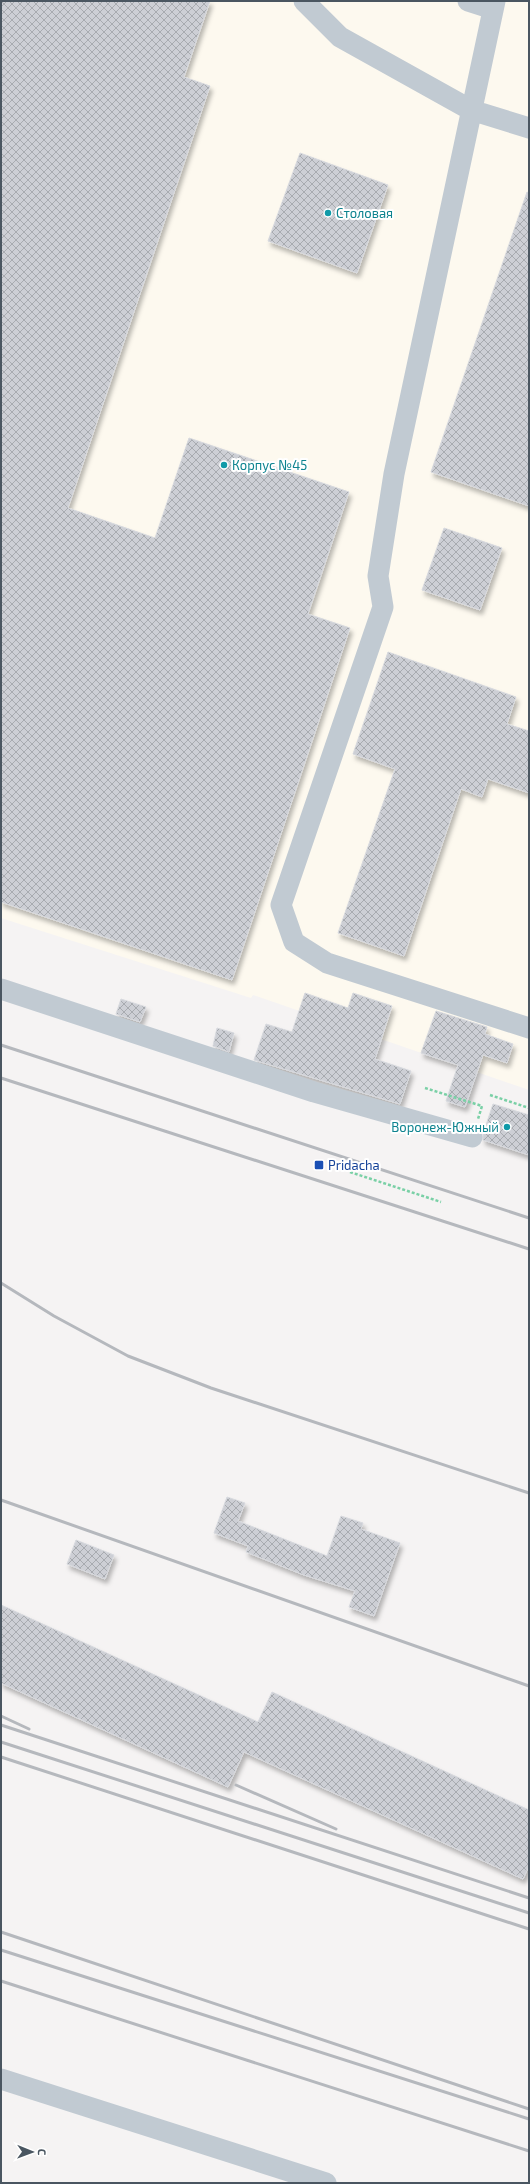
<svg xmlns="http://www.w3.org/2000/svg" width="530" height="2184" font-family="'Exo 2',sans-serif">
  <defs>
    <pattern id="building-cross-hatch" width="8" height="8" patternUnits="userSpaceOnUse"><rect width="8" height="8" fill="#cdcfd5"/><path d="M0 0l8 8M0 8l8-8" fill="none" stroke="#a8abb0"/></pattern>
    <filter id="shadow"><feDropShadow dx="2.5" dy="4.5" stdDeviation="2" flood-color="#0004"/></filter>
  </defs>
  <rect width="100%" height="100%" fill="#f5f3f3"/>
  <!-- commercial -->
  <path fill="#fdf9ef" d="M1,1h528v1089l-276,-95 -2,3 -250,-80z"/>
  <!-- building -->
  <path fill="url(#building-cross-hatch)" stroke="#d7d9de" filter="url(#shadow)" d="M1,1h209l-26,76 26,9 -142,422 87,30 34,-100 160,54 -41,122 42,14 -118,352 -231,-78z
    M300,153l88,32 -31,88 -89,-32z
    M527,192l2,1v313l-98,-34z
    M444,528l58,20 -22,62 -58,-20z
    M388,652l128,45 -9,27 22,7v62l-41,-14 -6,18 -21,-8 -57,167 -66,-23 57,-164 -42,-15z
    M305,993l43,15 5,-15 39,13 -17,53 36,12 -11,33 -146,-44 12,-36 26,8z
    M121,999l25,8 -6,15 -24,-8z
    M436,1011l51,16 -2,7 28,10 -6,19 -24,-8 -18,52 -19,-6 12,-36 -37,-12z
    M217,1028l17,5 -5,19 -16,-6z
    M493,1104l36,11v40l-46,-15v-6z
    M227,1497l18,6 -7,18 89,35 14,-40 22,7 -2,6 39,14 -26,73 -25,-9 6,-16 -51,-16 -58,-23 2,-6 -34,-13z
    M76,1540l38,15 -9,24 -38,-15z
    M1,1605l257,117 14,-30 257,118v56l-6,13 -279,-127 -16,35 -227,-104z"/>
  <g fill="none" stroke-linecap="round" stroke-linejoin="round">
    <!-- path -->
    <path stroke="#7ad0a6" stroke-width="2.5" stroke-dasharray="3 2" stroke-linecap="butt" d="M425,1088l57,18 -4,13
      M490,1095l39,13
      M350,1172l91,30"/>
    <!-- minor -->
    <path stroke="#c1cad2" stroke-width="21" d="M304,1l36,36 131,73 58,18
      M468,1l25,8
      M495,1l-101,473 -16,102 5,31 -102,298 13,37 33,21 202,65
      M1,989l313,103 158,45
      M1,2079l325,104"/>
    <!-- rail -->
    <path stroke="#b5b8bd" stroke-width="3" d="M1,1045l528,173
      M1,1078l528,171
      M1,1283l53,33 74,40 83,32 318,105
      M1,1500l528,186
      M1,1716l28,13
      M1,1725l528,173
      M1,1742l528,171
      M1,1757l528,172
      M236,1785l100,44
      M1,1932l528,177
      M1,1950l528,169
      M1,1981l528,170"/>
  </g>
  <!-- markers -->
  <g fill="#0f9aa8" stroke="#fff" stroke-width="1.5">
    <circle cx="328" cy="213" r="4"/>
    <circle cx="224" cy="465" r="4"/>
    <circle cx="507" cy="1127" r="4"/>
  </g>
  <rect fill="#1a4fb4" stroke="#fff" stroke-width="1.5" x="314" y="1160" width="10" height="10" rx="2"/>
  <g text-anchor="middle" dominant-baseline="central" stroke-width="4" stroke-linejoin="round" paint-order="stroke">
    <!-- culture labels -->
    <g font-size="13" fill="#0d838f" stroke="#fff" text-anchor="start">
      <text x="336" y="213">Столовая</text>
      <text x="232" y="465">Корпус №45</text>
      <text x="499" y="1127" text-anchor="end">Воронеж-Южный</text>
    </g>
    <!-- transit labels -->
    <g font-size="13" fill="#164399" stroke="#fff" text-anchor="start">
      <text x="328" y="1165">Pridacha</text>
    </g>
  </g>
  <!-- border -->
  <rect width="530" height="2184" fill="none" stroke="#4a5661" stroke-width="4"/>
  <!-- north arrow -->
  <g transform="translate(32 2152) rotate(91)" stroke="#ffffff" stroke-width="3" paint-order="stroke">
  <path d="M0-3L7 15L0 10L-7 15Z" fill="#4a5661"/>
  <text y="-6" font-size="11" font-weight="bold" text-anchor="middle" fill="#4a5661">С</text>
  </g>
</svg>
